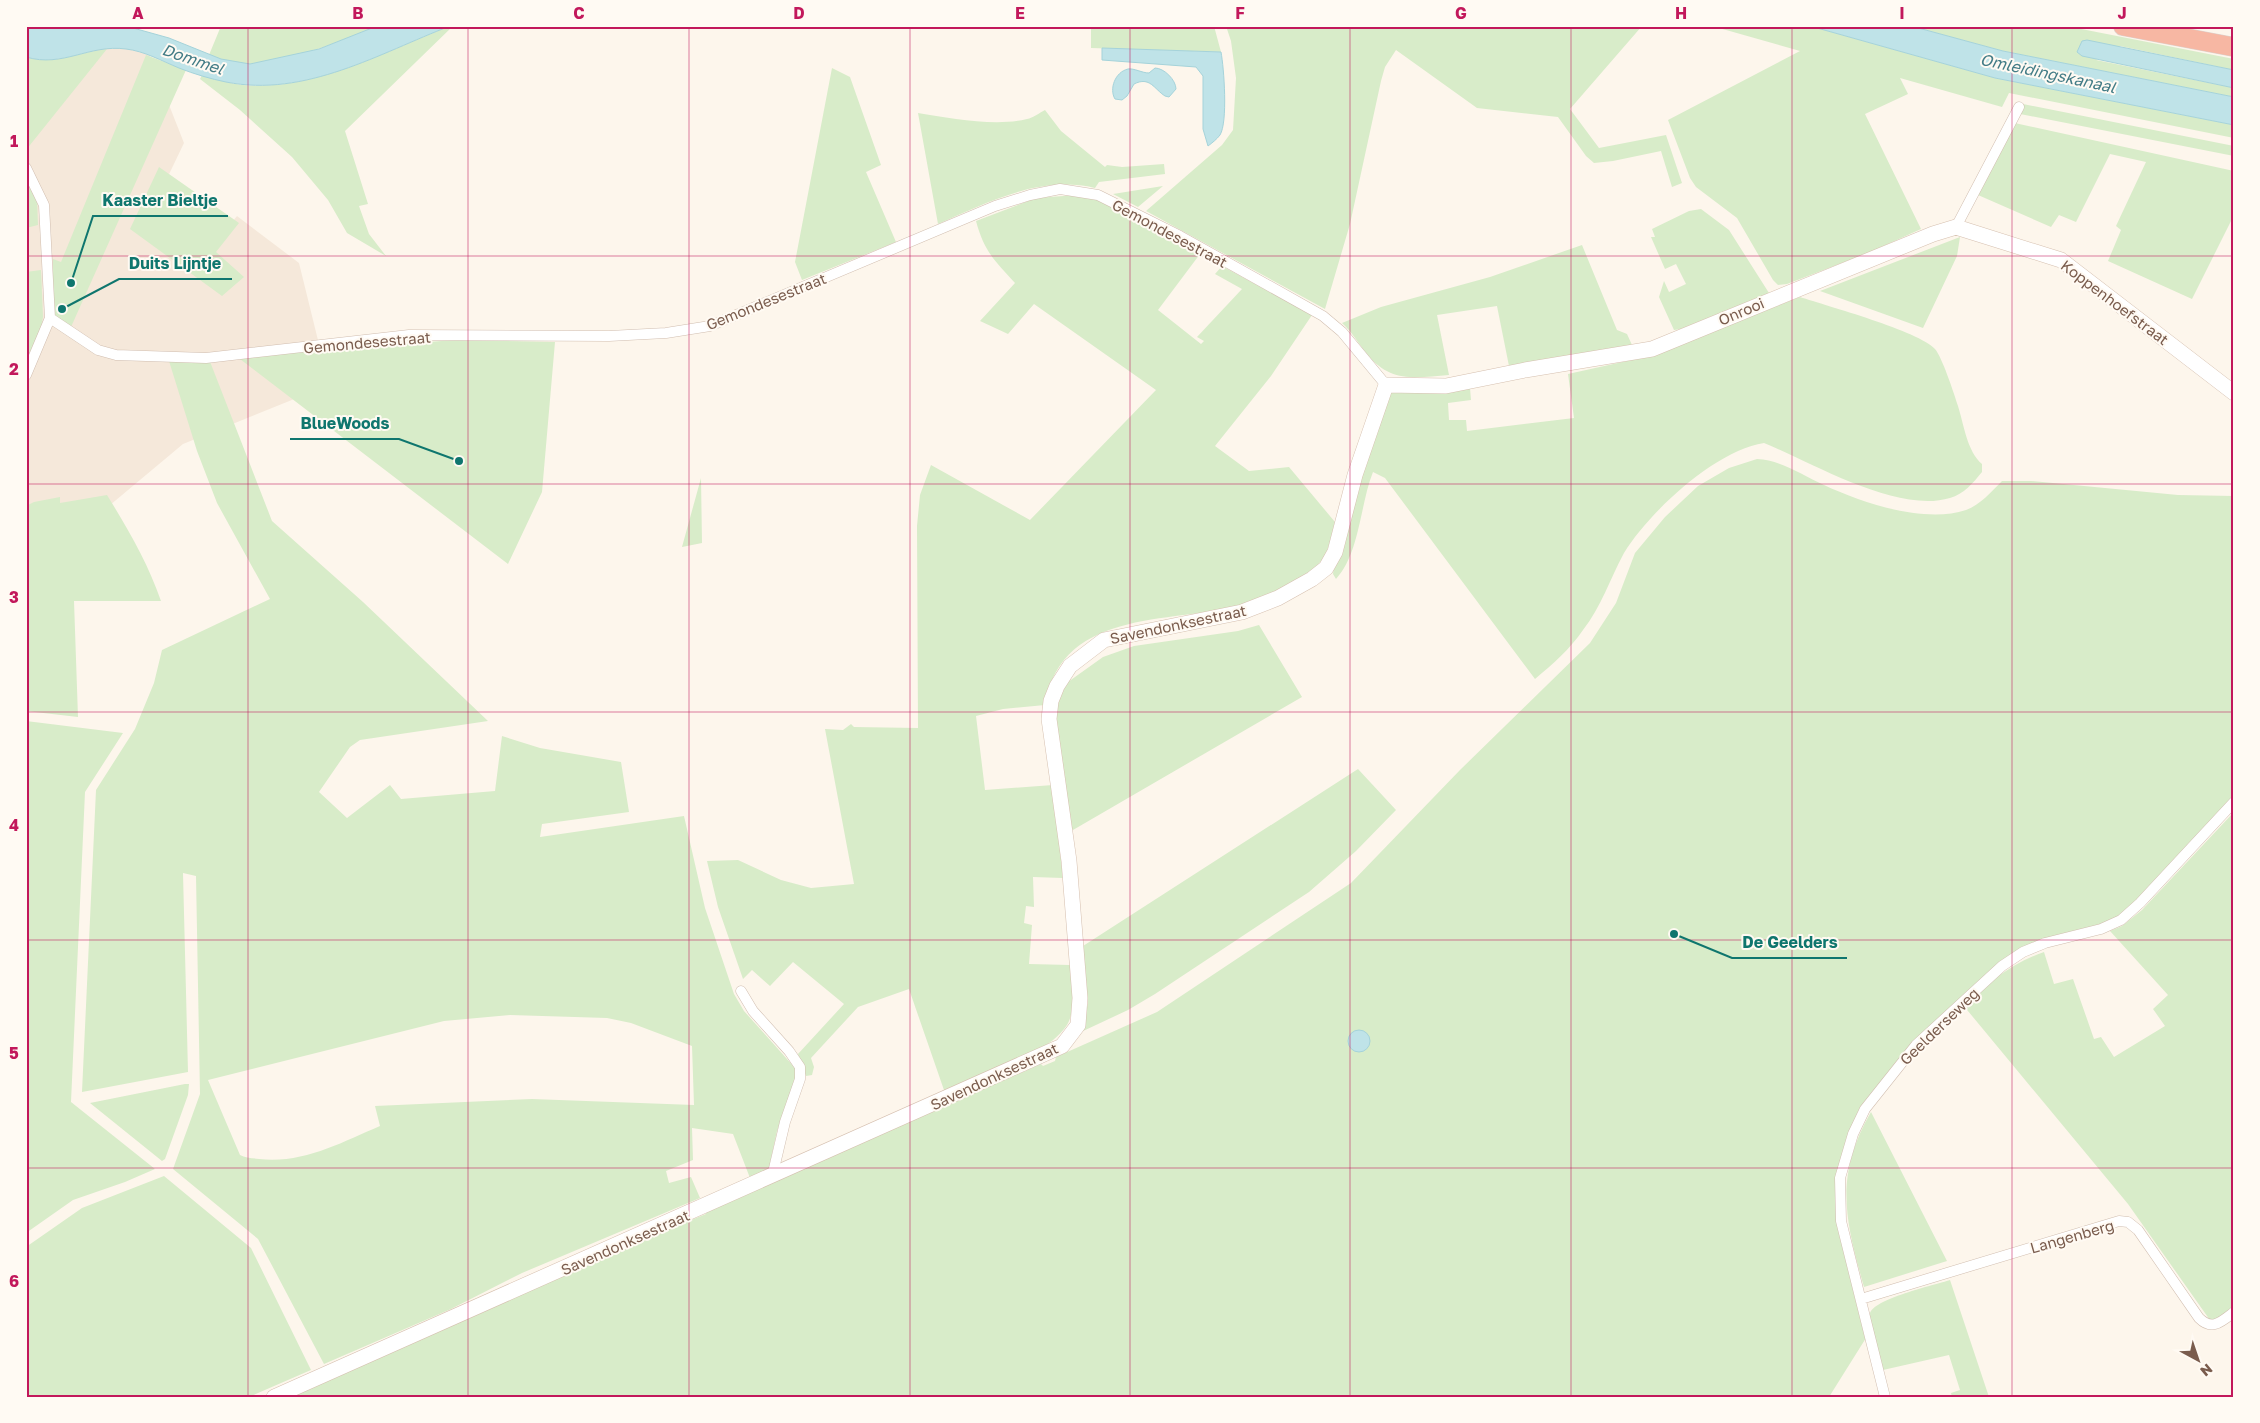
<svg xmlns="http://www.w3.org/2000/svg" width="2260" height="1423" font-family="'Golos Text',sans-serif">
  <rect width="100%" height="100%" fill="#fdf6ec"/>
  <!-- residential -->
  <path fill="#f5e8da" d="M101,45l46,4 37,94 -24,50 60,44 17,-21 62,47 30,122 -146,59 -92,77 -65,7v-423z"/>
  <!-- green -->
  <path fill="#d8ecc9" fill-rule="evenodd" d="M221,26h156c-38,16 -85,35 -127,38 -14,1 -28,-4 -41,-9z
    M450,26h3l-108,105 23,73 -9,2 10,28 17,22 -39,-23 -19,-33 -36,-43 -52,-47 -40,-31 2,-4c13,4 26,8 40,10 70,7 145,-34 208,-59z
    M1091,26h123l7,26 -130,-4z
    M1226,26h416l-72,83 29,39 67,-13 16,48 -10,4 -11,-36 -48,10 -19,2 -8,-7 -28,-39 -81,-9 -81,-58 -11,17 -4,14 -31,143 -25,85 -179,-98 76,-66 11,-15 3,-52 -5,-37z
    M1712,26h98l185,52 239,47v13l-225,-45 -7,14 -102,-29 8,16 -43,20 56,115 -53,24 -81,31 -9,1 -5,-5 -36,-62 -41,-31 -6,-9 -22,-58 132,-69z
    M1911,26h155l168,33v11l-114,-24 -24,14 138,28v9l-231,-46z
    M107,49l-81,101v-93c31,9 51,-5 81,-8z
    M146,55l40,15 -115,257 -18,-11v-57l8,3z
    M832,68l18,9 31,88 -15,7 30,70 -94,38 -7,-18z
    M2018,103l216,43v10l-219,-43z
    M1045,110l16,21 44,36 2,-2 15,2 42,-3 1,10 -66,8 -4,6c-55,-13 -107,14 -157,36l-20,-111c32,5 77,14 109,6 6,-1 12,-6 18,-9z
    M2010,122l224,49v44l-42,84 -84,-38 13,-31 -5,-4 30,-64 -36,-8 -34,68 -17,-7 -8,12 -73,-32z
    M159,167l80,56 -23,29 28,25 -22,19 -92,-67z
    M26,175l11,24 1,26 -12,3z
    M1163,186l-25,21 -25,-13z
    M1077,195l14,2 11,5 98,52 -42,56 43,34 3,-3 -7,-4 45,-48 -27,-15 7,-8 90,49 -41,61 -56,70 34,25 40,-4 46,55c-3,11 -5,23 -10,33 -8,15 -24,22 -38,30 -11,6 -22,14 -34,18 -74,22 -191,1 -208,102l-42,4 -27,7 9,74 68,-5 10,93 -30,-1 1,30 -8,-1 -2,17 8,2 -3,39 41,1c1,18 6,39 -1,56 -14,32 -93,58 -124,72l-36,-104 -51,18 -47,51 3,9 -2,8 -6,1 -8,-22 46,-50 -51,-42 -23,24 -18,-16 -9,9 -25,-72 -11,-46 31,-1 43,20 30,8 43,-4 -29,-155 18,1 8,-6 3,3 64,1 -1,-202 3,-31 11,-30 99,55 126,-130 -122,-86 -26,30 -28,-13 35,-38c-21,-23 -31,-32 -39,-62l60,-23z
    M1701,209l28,21 40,63 -88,36 -7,1 -15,-33 5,-16 5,11 17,-8 -10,-20 -11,5 -14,-32h4l-3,-8 37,-18z
    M1960,237l-3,19 -34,72 -103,-37z
    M1582,245l35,85 10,4 5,11 -123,21 -12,-60 -60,9 12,60c-34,3 -59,8 -82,-21 -9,-11 -15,-22 -25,-31l39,-16 109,-30z
    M41,270l2,47 -3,17 -14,35v-97z
    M1800,297c27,9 119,34 135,52 7,8 19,44 23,57 6,19 9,45 24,58v8c-9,11 -18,22 -32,26 -53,16 -137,-35 -186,-55 -48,7 -115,69 -140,110 -14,26 -23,54 -41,77 -13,19 -30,34 -48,49l-150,-201 -12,-6c-13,32 -13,81 -37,107l-3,-5 1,-8 53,-174 83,-4 1,12 -23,3 1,17h17l1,11 107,-13 -6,-44 77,-17z
    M455,340l100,2 -13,150 -34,72 -272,-208z
    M209,359l63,162 91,81 125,119 -128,19 -10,7 -31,45 28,26 43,-33 11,14 94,-8 7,-55 38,12 81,14 8,50 -87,12 -2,13 144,-21 21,92 29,86 10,17 51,57 1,11 -19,52 -8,37 -19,10 -17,-44 -41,-6 1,32 -27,11 3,12 22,-6 9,21 -178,75 -71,36 -127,55 -66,-125 -85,-70 27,-75 -4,-218 -13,-3 5,199 -106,20 14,-302 39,-61 19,-46 8,-33 108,-51 -53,-96 -20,-52 -28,-90zM510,1015l97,3 24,5 61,23 2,59 -162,-6 -157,7 5,20c-40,17 -77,38 -121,33 -7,-1 -14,-1 -19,-4l-32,-75 236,-59z
    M1757,459c24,1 45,16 67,26 36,17 100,39 142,25 14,-5 26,-19 36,-29h29l147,14 56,1v302l-96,103 -18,15 -121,49 -136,142 -25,66 28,165 -37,59h-1539l273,-125 143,-58v-4l335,-146 2,2 12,-5 1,-4 101,-45 194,-129 109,-113 130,-127 26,-40 19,-50 30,-36 33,-31 31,-18z
    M701,478l1,65 -20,4z
    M107,495c21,34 41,68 54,106h-87l4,116 -52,-6v-205l8,-4 26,-5v6z
    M1259,625l43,72 -229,133 -6,-11 -12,-108 4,-14 9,-15 35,-25 31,-11 104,-15z
    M26,721l97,12 -38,59 -14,310 84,67 -30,13 -52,18 -47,33z
    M1358,769l38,41 -40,41 -47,41 -154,102 -27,16 -47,22 7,-29 -5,-57z
    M2234,812v495l-22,16 -84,-119 -165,-199c25,-22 49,-42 81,-53l10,32 19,-5 21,60 7,-2 13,20 51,-31 -12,-17 15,-14 -58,-64 12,-5 20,-16z
    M185,1084h4l-1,11 -23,64 -3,2 -72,-58z
    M1871,1112l76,149 -83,26c-19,-67 -30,-111 7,-175z
    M164,1176l87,72 60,122 -62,27h-223v-150l56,-39z
    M1950,1280l39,117h-37l-1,-4 9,-3 -11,-35 -66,15c-4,-13 -15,-45 -13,-56 2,-15 65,-29 80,-34z"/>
  <!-- water -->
  <path fill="#bfe3e8" stroke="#a5d3da" d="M26,26h100l43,12 52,21 29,5 69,-15 58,-23h73c-70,27 -145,72 -224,56 -15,-3 -32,-8 -47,-14 -17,-7 -35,-17 -53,-19 -37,-5 -63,19 -100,8z
    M1810,26h101l92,25 231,46v28l-239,-47z
    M2087,40l147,30v18l-152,-32 -5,-4 5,-11z
    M1102,48l119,4c3,16 7,70 -1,83 -3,4 -8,8 -12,11l-5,-17v-53l-7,-9 -94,-7z
    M1155,68c9,0 21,12 21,21l-7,8 -4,-1c-11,-7 -15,-20 -31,-12l-7,12 -5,4 -7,-1c-6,-10 0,-27 13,-30 6,-1 14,4 21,4z
    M1348 1041a11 11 0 1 1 22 0a11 11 0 1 1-22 0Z"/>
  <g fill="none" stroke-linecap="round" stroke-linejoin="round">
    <!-- street casing -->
    <g stroke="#d1beb0" stroke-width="11">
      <path id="street" d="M26,168l18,37 6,113 -24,57
        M1956,227l63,-120
        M50,318l48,32 18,5 90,3 203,-23 200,1 57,-3 44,-7 285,-120 35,-11 30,-6 38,6 82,41 143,80 19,16 44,53
        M741,991l12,20 36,40 11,16v12l-15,43 -13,55
        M1861,1299l258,-78 9,1 10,8 61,88c13,13 22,4 35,-6
        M1885,1397l-44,-176 -1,-43 13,-44 12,-25 51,-64 86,-79 21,-14 22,-9 56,-14 20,-9 19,-17 94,-101"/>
    </g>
    <!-- secondary casing -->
    <g stroke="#d6c0b0" stroke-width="16">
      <path id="secondary" d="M274,1397l788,-351 16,-21 2,-27 -11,-137 -20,-142 2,-18 6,-15 13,-20 34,-26 138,-28 36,-14 34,-19 14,-11 9,-16 20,-77 31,-90 60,1 79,-16 127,-21 281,-115 23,-7 105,33 173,133"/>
    </g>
    <!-- highway casing -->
    <g stroke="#dad1cd" stroke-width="20">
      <path id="highway" d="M2123,26l111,21"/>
    </g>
    <!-- street -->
    <use href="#street" stroke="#fff" stroke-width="10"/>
    <!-- secondary -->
    <use href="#secondary" stroke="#fff" stroke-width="15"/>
    <!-- highway -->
    <use href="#highway" stroke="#f7b7a3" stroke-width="19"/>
  </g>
  <!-- grid -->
  <path fill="none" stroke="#c2185b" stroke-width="1" stroke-opacity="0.55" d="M248,26v1371M468,26v1371M689,26v1371M910,26v1371M1130,26v1371M1350,26v1371M1571,26v1371M1792,26v1371M2012,26v1371M26,256h2208M26,484h2208M26,712h2208M26,940h2208M26,1168h2208"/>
  <g text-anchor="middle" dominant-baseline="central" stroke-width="4" stroke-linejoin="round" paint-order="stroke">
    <!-- street labels -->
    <g font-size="15" fill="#7a5c4d" stroke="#fffaf3">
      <text transform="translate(1170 233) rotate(28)">Gemondesestraat</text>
      <text transform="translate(766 301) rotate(-22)">Gemondesestraat</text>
      <text transform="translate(2115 302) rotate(37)">Koppenhoefstraat</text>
      <text transform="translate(1741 311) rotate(-23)">Onrooi</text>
      <text transform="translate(367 342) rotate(-5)">Gemondesestraat</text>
      <text transform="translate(1178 624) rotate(-12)">Savendonksestraat</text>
      <text transform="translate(1939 1026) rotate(-44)">Geelderseweg</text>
      <text transform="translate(994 1076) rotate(-25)">Savendonksestraat</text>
      <text transform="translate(2072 1236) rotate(-16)">Langenberg</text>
      <text transform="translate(625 1242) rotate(-24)">Savendonksestraat</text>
    </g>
    <!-- water labels -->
    <g font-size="16" font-style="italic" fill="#437c86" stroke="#fffaf3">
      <text transform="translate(193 59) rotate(19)">Dommel</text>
      <text transform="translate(2048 73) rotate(12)">Omleidingskanaal</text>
    </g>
  </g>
  <!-- callouts -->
  <path fill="none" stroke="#0f766e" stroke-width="2" d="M71 283L93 216H228M62 309L119 279H232M459 461L399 439H290M1674 934L1732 958H1847"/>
  <g fill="#0f766e" stroke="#fffaf3" stroke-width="2">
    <circle cx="71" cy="283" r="5"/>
    <circle cx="62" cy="309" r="5"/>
    <circle cx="459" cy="461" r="5"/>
    <circle cx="1674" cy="934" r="5"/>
  </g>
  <g font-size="16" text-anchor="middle" font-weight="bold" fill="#0f766e" stroke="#fffaf3" stroke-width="4" stroke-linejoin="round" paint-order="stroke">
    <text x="160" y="206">Kaaster Bieltje</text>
    <text x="175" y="269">Duits Lijntje</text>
    <text x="345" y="429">BlueWoods</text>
    <text x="1790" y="948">De Geelders</text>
  </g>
  <!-- border -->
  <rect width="2260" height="1423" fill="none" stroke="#fffaf3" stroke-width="55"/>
  <!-- north arrow -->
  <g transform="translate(2198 1360) rotate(140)" stroke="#fffaf3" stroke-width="4" paint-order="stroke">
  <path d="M0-4L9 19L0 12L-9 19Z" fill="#7a5c4d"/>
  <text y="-8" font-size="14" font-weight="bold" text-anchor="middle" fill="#7a5c4d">N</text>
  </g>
  <rect x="28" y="28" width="2204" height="1368" fill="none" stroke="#c2185b" stroke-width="2"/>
  <g font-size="16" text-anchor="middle" font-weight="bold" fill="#c2185b">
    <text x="138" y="19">A</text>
    <text x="358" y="19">B</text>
    <text x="579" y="19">C</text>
    <text x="799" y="19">D</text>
    <text x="1020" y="19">E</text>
    <text x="1240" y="19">F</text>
    <text x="1461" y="19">G</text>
    <text x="1681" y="19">H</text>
    <text x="1902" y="19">I</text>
    <text x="2122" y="19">J</text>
    <text x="14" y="147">1</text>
    <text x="14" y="375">2</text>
    <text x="14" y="603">3</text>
    <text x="14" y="831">4</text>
    <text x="14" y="1059">5</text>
    <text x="14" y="1287">6</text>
  </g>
</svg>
